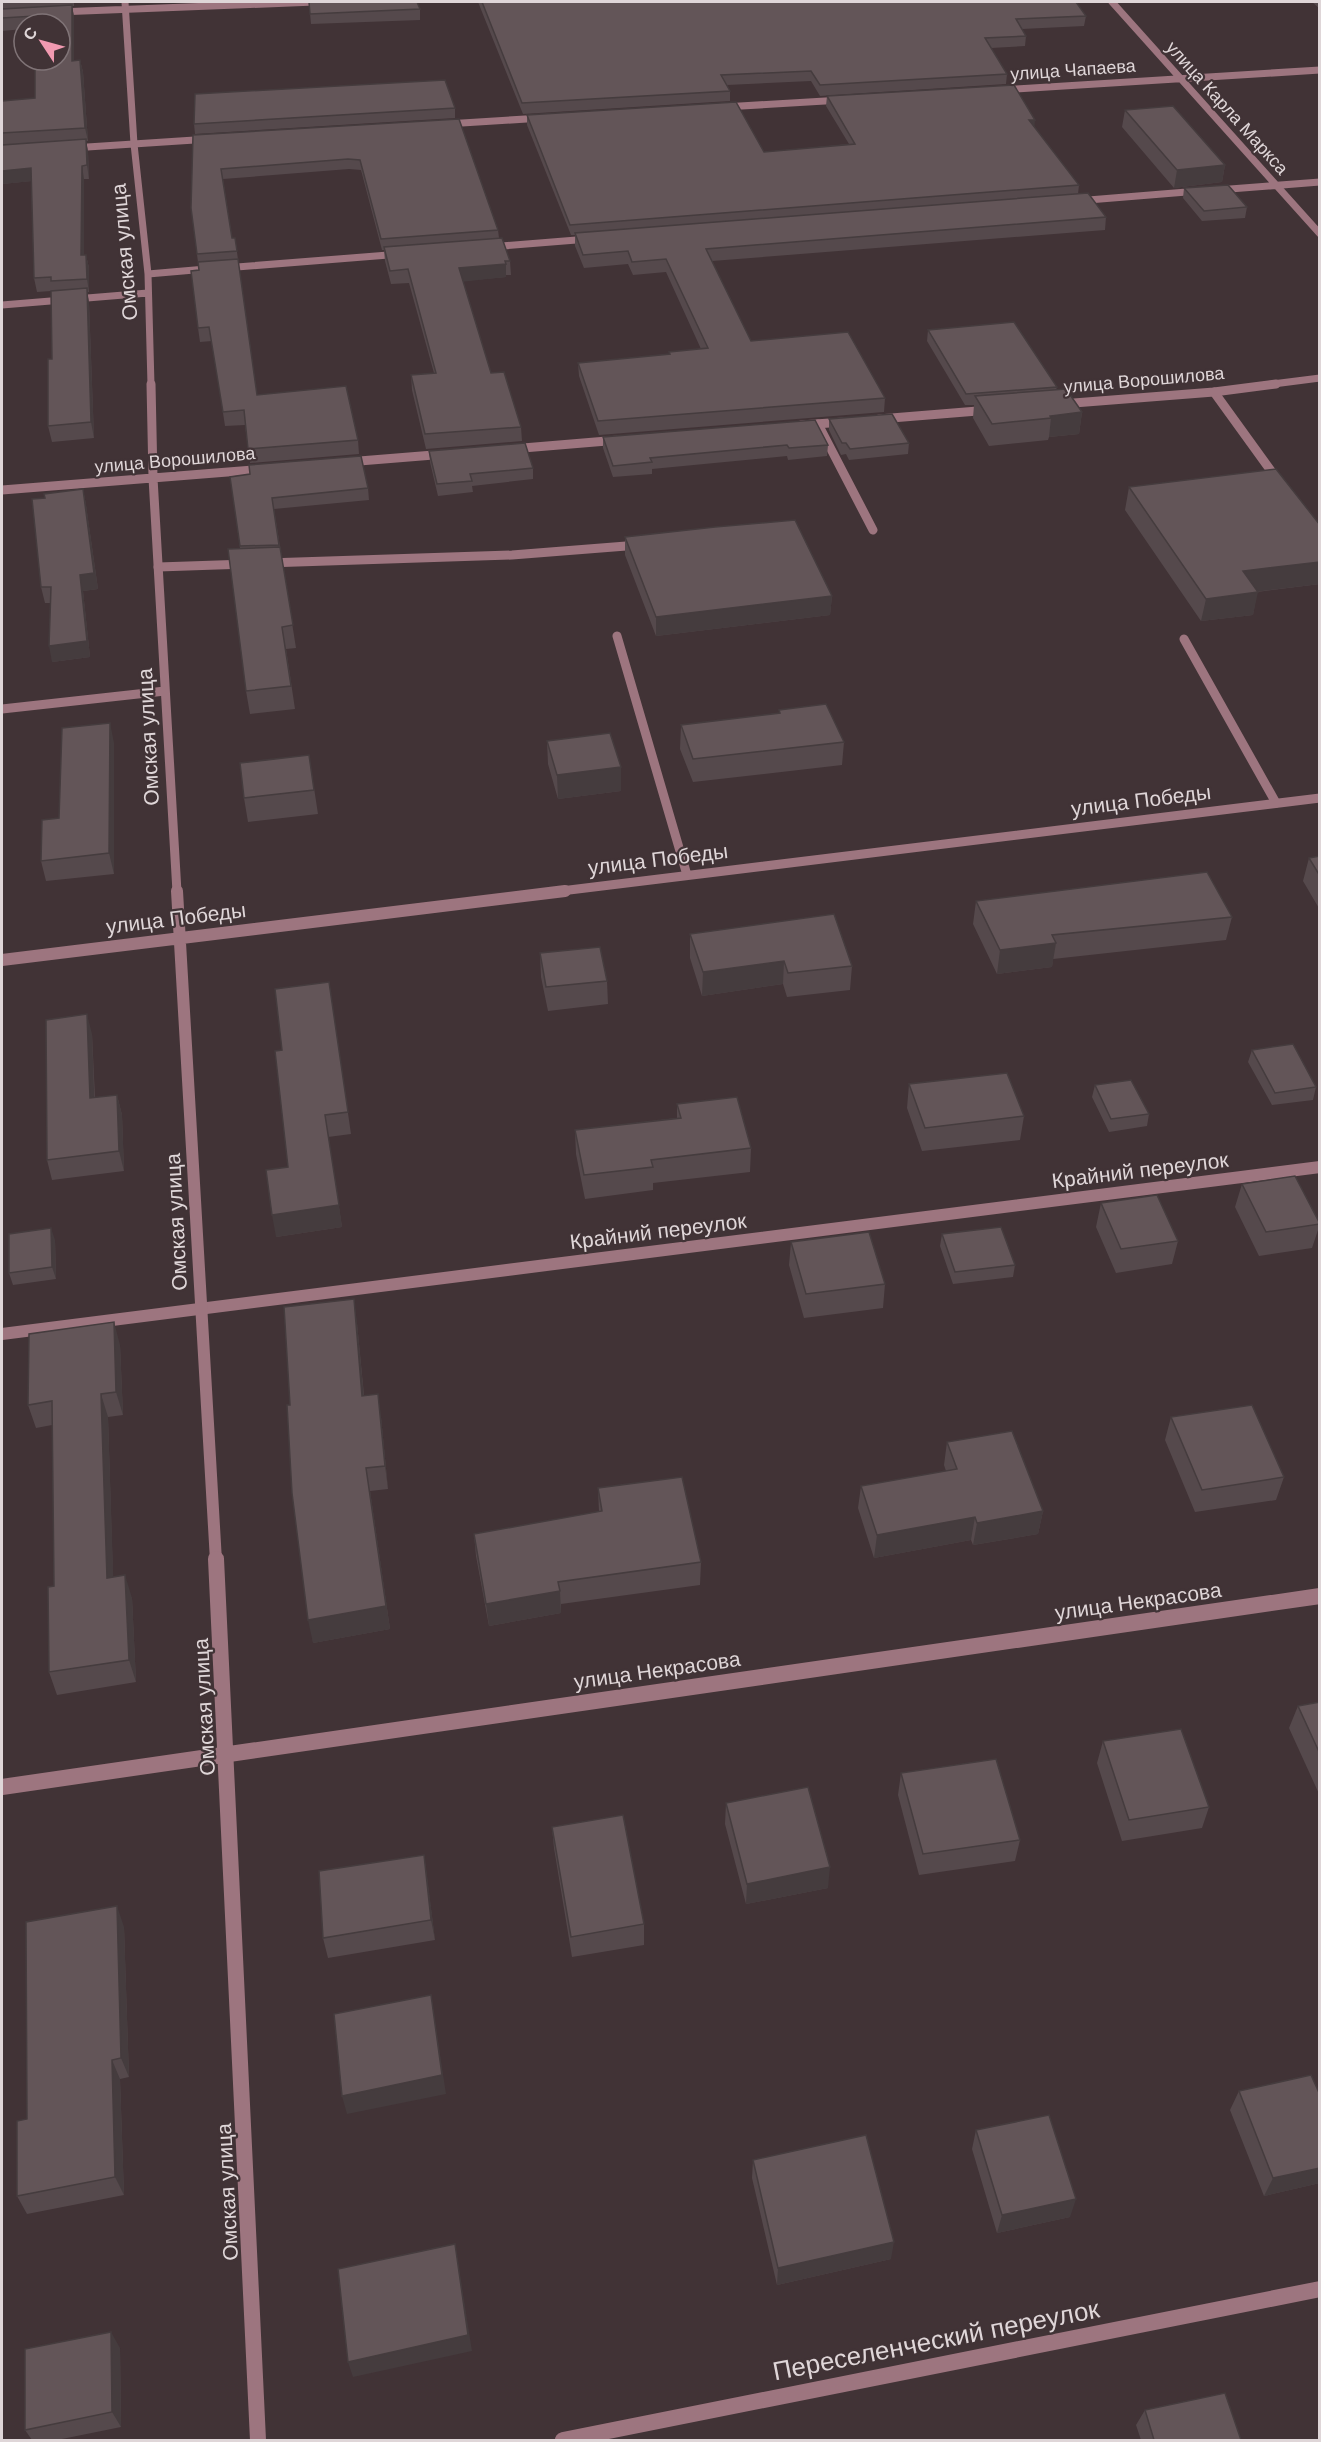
<svg xmlns="http://www.w3.org/2000/svg" width="1321" height="2442" font-family="Arial,sans-serif">
  <rect width="100%" height="100%" fill="#413336"/>
  <g fill="none" stroke-linecap="round" stroke-linejoin="round">
    <!-- service-far2 -->
    <path stroke="#9d757f" stroke-width="9" d="M1214,392l65,90
      M818,424l55,106
      M267,563l245,-8 127,-10
      M158,567l89,-3
      M617,636l70,239
      M1184,639l92,164"/>
    <!-- service-far1 -->
    <path stroke="#9d757f" stroke-width="12" d="M2,1334l1318,-167"/>
    <!-- service -->
    <path stroke="#9d757f" stroke-width="16" d="M563,2440l757,-151"/>
    <!-- minor-far3 -->
    <path stroke="#9d757f" stroke-width="7" d="M125,2l9,142 14,130 3,111
      M1112,2l208,232
      M58,12l257,-10
      M1000,90l320,-20
      M724,107l118,-7
      M446,124l96,-6
      M72,148l138,-9
      M1217,190l103,-8
      M1076,201l123,-10
      M490,247l99,-8
      M224,268l177,-14
      M148,274l58,-5
      M2,305l146,-12
      M1265,385l55,-7"/>
    <!-- minor-far2 -->
    <path stroke="#9d757f" stroke-width="9" d="M151,384l2,94 24,414
      M1061,404l153,-12 62,-8
      M879,419l111,-9
      M801,425l43,-3
      M511,449l108,-9
      M347,462l99,-8
      M2,490l264,-21
      M2,709l163,-18
      M553,892l767,-94"/>
    <!-- minor-far1 -->
    <path stroke="#9d757f" stroke-width="12" d="M177,891l39,670
      M2,960l563,-69"/>
    <!-- minor -->
    <path stroke="#9d757f" stroke-width="16" d="M216,1559l42,881
      M2,1787l1318,-191"/>
  </g>
  <!-- wall -->
  <path fill="#55494c" d="M2,2h72v4h-2l2,11v43h6l3,12 5,69h-2l2,11 1,27h-5v76h2l3,13v24h-2l2,11 5,135 -42,4 -4,-16 4,-67 -1,-68 -14,1 -3,-14 -3,-97 -29,3v-83l33,-3 25,-74h-36v5l-22,2z
    M309,2l111,7v11l-109,4z
    M478,2h598l10,14 -2,10 -62,3 4,7 -1,10 -34,2 16,26 -1,10 -186,12 -9,-15 -84,4 3,6v10l-207,13z
    M1312,2h8v7z
    M827,96l207,31 45,58 -1,9 28,23 -1,13 -393,31 39,80 134,57 -1,14 -285,23 -20,-59 -1,-13 91,-9v-2l32,-3 -35,-77 -33,3 -5,-11 -44,4 -9,-22v-11h-4l-44,-110v-10l237,37 85,-8 -23,-38z
    M455,108v10l-260,16 -1,-10z
    M1125,110l100,55 -3,17 -48,6 -52,-61z
    M459,119l39,111 1,8 11,23 1,14h-5v2l-43,4 28,92 30,54 1,14 -96,8 -14,-59 -1,-15 23,-2 -25,-90 -18,1 -6,-23 -1,-11h-2l-21,-80 -12,-1 -126,10 9,59h3l22,157 101,45 1,14 -109,9 -5,-38 -20,1 -13,-85 -12,1 -2,-14 1,-58 -8,-62 2,-73z
    M1184,188l63,19 -2,11 -43,3 -19,-23z
    M928,330l129,57 -1,3 26,22 -3,22 -30,3 -1,3 -59,6 -16,-28 1,-13h-9l-38,-64z
    M829,419l80,24 -1,11 -59,6 -3,-6 -5,1 -12,-25z
    M603,437l225,8 -1,11 -39,4 -1,-4 -135,13v5l-39,3 -10,-29z
    M429,451l104,17v11l-61,7 1,6 -35,4 -8,-34z
    M230,477l138,11 1,12 -95,9 22,139 -10,1 9,60 -45,5 -4,-23 -6,-143z
    M1129,487l191,38v59l-63,8 -4,23 -52,6 -76,-111z
    M83,489l3,16 12,84 -15,2 7,66 -38,5 -2,-59h-5l-4,-16 4,-89z
    M625,537l207,59 -2,19 -174,21 -31,-81z
    M779,710l65,32 -2,23 -149,17 -13,-33 1,-24 98,-12z
    M547,741l74,26v24l-63,8 -10,-35z
    M114,743v131l-68,7 -5,-20 18,-43z
    M309,755l9,59 -70,8 -4,-24z
    M1320,856v54l-17,-29 6,-23z
    M976,901l256,16 -6,23 -173,19 -1,8 -55,7 -24,-50z
    M690,934l162,32 -2,24 -63,7 -4,-13 -81,12 -12,-38z
    M540,953l67,28 1,23 -60,7 -7,-34z
    M329,982l22,152 -23,3 14,90 -66,10 12,-70z
    M92,1034l3,64 22,-3 5,20 2,56 -72,9 -5,-20z
    M1252,1050l64,37 -3,13 -41,5 -24,-43z
    M909,1084l115,32 -4,24 -98,11 -15,-43z
    M1095,1085l54,29 -2,12 -38,6 -17,-35z
    M677,1104l74,44 -1,24 -97,11v7l-68,9 -9,-45 -1,-24 102,-12z
    M1242,1184l78,40 -8,24 -53,8 -24,-49z
    M1101,1203l77,38 -6,23 -56,9 -20,-46z
    M942,1234l73,31 -2,12 -60,7 -13,-38z
    M55,1240l1,39 -43,6 -4,-12z
    M791,1242l94,42 -2,24 -79,10 -15,-53z
    M357,1323l7,72 17,22 7,72 -18,2 20,138 -77,14 -23,-238z
    M120,1345l3,70 -15,2 5,160 19,21 4,84 -79,13 -8,-23 5,-86 -2,-161 -16,3 -8,-23z
    M1171,1417l113,60 -8,23 -81,12 -30,-72z
    M947,1442l96,69 -5,23 -65,11 -2,-5 -97,18 -16,-50 3,-22 85,-15 -2,-6z
    M598,1488l103,74 -1,23 -139,19v9l-72,13 -13,-70 -2,-22 125,-22z
    M1320,1702v94l-31,-68 9,-22z
    M1103,1741l106,66 -7,21 -80,13 -25,-78z
    M901,1773l119,67 -5,21 -96,14 -21,-80z
    M726,1803l102,85 -82,16 -21,-80z
    M552,1827l92,97v21l-72,12 -18,-109z
    M424,1855l11,85 -107,18 -5,-20z
    M124,1927l5,150 -9,2 4,116 -97,19 -10,-18 10,-77z
    M1239,2091l81,4v88l-56,13 -34,-86z
    M976,2130l94,87 -73,16 -25,-84z
    M753,2160l138,99 -114,26 -25,-107z
    M120,2348l1,79 -64,13h-25l-7,-10z
    M1145,2410l96,30h-100l-5,-15z"/>
  <!-- shaded-wall -->
  <path fill="#453c3e" d="M72,5l2,12v56l-2,-12z
    M80,60l3,12 5,69 -3,-13z
    M1029,120h6l-1,10z
    M86,139l2,13 1,27 -2,-14z
    M1225,165l-3,17 -48,6 3,-18z
    M82,166l2,13v90l-3,-14z
    M31,168l2,13 -31,3v-13z
    M86,255l3,13v24l-2,-13z
    M506,264v13l-46,5 -1,-14z
    M87,288l2,15 5,135 -3,-16z
    M1082,412l-3,22 -30,3 2,-19 -1,-2z
    M83,489l3,16 12,84 -15,2 7,66 -38,5 -3,-16 31,-71z
    M1320,562v22l-82,10 5,-23z
    M1258,592l-5,23 -52,6 5,-22z
    M832,596l-2,19 -174,21v-19z
    M110,723l4,20v131l-5,-21z
    M621,767v24l-63,8 -1,-24z
    M1056,943l-4,24 -55,7 3,-24z
    M784,961l-1,23 -81,12 1,-24z
    M87,1014l5,20 3,84 -5,-20z
    M117,1095l5,20 2,56 -5,-20z
    M339,1205l3,22 -66,10 -4,-22z
    M51,1228l4,12 1,39 -4,-12z
    M354,1299l3,24 9,96 -4,-23z
    M114,1322l6,23 3,70 -7,-23z
    M101,1394l7,23 6,183 -7,-22z
    M378,1394l3,23 7,72 -3,-23z
    M370,1491l20,138 -77,14 -5,-23z
    M1043,1511l-5,23 -65,11 4,-22z
    M975,1517l-4,23 -97,18 3,-23z
    M125,1575l7,23 4,84 -7,-22z
    M560,1591l1,22 -72,13 -3,-22z
    M424,1855l3,20 8,65 -4,-20z
    M830,1867l-2,21 -82,16 1,-20z
    M117,1906l7,21 5,150 -8,-19z
    M431,1995l15,99 -99,20 -5,-18z
    M112,2060l8,19 4,116 -9,-18z
    M1320,2168v15l-56,13 9,-18z
    M1076,2199l-6,18 -73,16 5,-18z
    M894,2242l-3,17 -114,26 1,-17z
    M455,2244l17,107 -119,26 -5,-15z
    M111,2332l9,16 1,79 -9,-15z"/>
  <!-- building -->
  <path fill="#635558" stroke="#453c3e" stroke-width="1.5" d="M309,2h108l3,7 -110,5z
    M482,2h594l10,14 -70,3 10,17 -41,2 22,36 -187,11 -9,-14 -90,4 9,16 -208,12z
    M72,5v56l8,-1 5,68 -83,5v-32l33,-3v-38h25v-36h-25v-8l-33,2v-9z
    M445,80l10,28 -261,16 1,-30z
    M1014,85l21,35h-6l50,65 -509,40 -43,-110 209,-13 28,50 91,-8 -28,-48z
    M1173,106l52,59 -48,5 -52,-60z
    M459,119l39,111 -117,9 -21,-79 -12,-1 -127,10 11,69h3l2,13 -40,3 -6,-46 2,-73z
    M86,139l1,26 -5,1 -1,89h5l1,24 -36,2v-4l-17,1 -3,-110 -29,3v-26z
    M1228,185l19,22 -43,4 -20,-23z
    M1088,193l18,24 -400,32 45,92 97,-9 37,66 -287,23 -20,-58 92,-9 -1,-2 39,-4 -42,-89 -34,3 -4,-11 -45,4 -8,-22z
    M502,238l8,23h-5l1,3 -47,4 32,105 13,-1 17,55 -96,7 -14,-59 25,-2 -28,-104 -18,2 -6,-24z
    M238,259l19,136 89,-9 12,54 -110,9 -4,-39 -21,2 -14,-85 -11,1 -7,-57 8,-1 -1,-8z
    M87,288l4,134 -43,4v-67h4l-1,-68z
    M1014,322l43,65 -91,7 -38,-64z
    M1066,389l16,23 -32,4 1,2 -59,6 -17,-28z
    M892,414l17,29 -59,6 -4,-6h-4l-13,-24z
    M815,420l13,25 -39,3 -2,-3 -137,13 2,4 -39,4 -10,-29z
    M525,443l8,25 -63,6 2,7 -35,3 -8,-33z
    M361,456l7,32 -96,10 7,47 -39,1 -10,-69 20,-3 -1,-9z
    M1276,469l44,56v37l-77,9 15,21 -52,7 -77,-112z
    M83,489l11,84 -14,2 7,66 -38,5 2,-59h-10l-9,-88 13,-1 -1,-4z
    M795,520l37,76 -176,21 -31,-80 90,-10z
    M280,547l13,78 -11,2 9,59 -45,5 -18,-142z
    M826,704l18,38 -151,17 -12,-34 99,-12 -1,-3z
    M110,723l-1,130 -68,8 1,-41 17,-2 3,-90z
    M610,733l11,34 -64,8 -10,-34z
    M309,755l5,35 -70,8 -4,-35z
    M1320,856v20l-11,-18z
    M1207,872l25,45 -180,18 4,8 -56,7 -24,-49z
    M834,914l18,52 -64,7 -4,-12 -81,11 -13,-38z
    M600,947l7,34 -61,6 -6,-34z
    M329,982l19,130 -23,3 14,90 -67,10 -6,-45 22,-3 -13,-116 7,-1 -7,-61z
    M87,1014l3,84 27,-3 2,56 -72,9 -1,-140z
    M1293,1044l23,43 -41,6 -23,-43z
    M1007,1073l17,43 -99,12 -16,-44z
    M1131,1080l18,34 -38,5 -16,-34z
    M737,1097l14,51 -100,12 2,7 -69,8 -9,-45 106,-12 -4,-14z
    M1295,1176l25,48 -54,8 -24,-48z
    M1157,1195l21,46 -57,8 -20,-46z
    M1001,1227l14,38 -60,7 -13,-38z
    M51,1228l1,39 -43,6v-39z
    M869,1232l16,52 -79,10 -15,-52z
    M354,1299l8,97 16,-2 7,72 -19,2 20,138 -78,14 -16,-127 -5,-88h3l-6,-98z
    M114,1322l2,70 -15,2 6,184 18,-3 4,85 -80,12 -1,-85 6,-1 -2,-185 -24,4 1,-71z
    M1252,1405l32,72 -82,13 -31,-73z
    M1012,1431l31,80 -66,12 -2,-6 -98,18 -16,-49 96,-17 -10,-27z
    M682,1477l19,85 -143,20 2,9 -74,13 -12,-70 128,-23 -4,-23z
    M1320,1702v52l-22,-48z
    M1181,1729l28,78 -80,13 -26,-79z
    M996,1759l24,81 -97,14 -22,-81z
    M808,1787l22,80 -83,17 -21,-81z
    M623,1815l21,109 -73,13 -19,-110z
    M424,1855l7,65 -108,18 -4,-67z
    M117,1906l4,152 -9,2 3,117 -98,19v-75l10,-2 -1,-197z
    M431,1995l11,80 -100,21 -8,-82z
    M1311,2075l9,20v73l-47,10 -34,-87z
    M1049,2115l27,84 -74,16 -26,-85z
    M866,2135l28,107 -116,26 -25,-108z
    M455,2244l13,91 -120,27 -10,-93z
    M111,2332l1,80 -87,18v-81z
    M1225,2393l16,47h-87l-9,-30z"/>
  <g text-anchor="middle" dominant-baseline="central" stroke-width="4.5" stroke-linejoin="round" paint-order="stroke">
    <!-- far-street labels -->
    <g font-size="18" fill="#dfd6d8" stroke="#413336">
      <text transform="translate(1073 70) rotate(-4)">улица Чапаева</text>
      <text transform="translate(1227 108) rotate(48)">улица Карла Маркса</text>
      <text transform="translate(1144 380) rotate(-5)">улица Ворошилова</text>
      <text transform="translate(175 460) rotate(-5)">улица Ворошилова</text>
    </g>
    <!-- street labels -->
    <g font-size="21" fill="#dfd6d8" stroke="#413336">
      <text transform="translate(124 252) rotate(-95)">Омская улица</text>
      <text transform="translate(148 737) rotate(-93)">Омская улица</text>
      <text transform="translate(1141 800) rotate(-7)">улица Победы</text>
      <text transform="translate(658 859) rotate(-7)">улица Победы</text>
      <text transform="translate(176 918) rotate(-7)">улица Победы</text>
      <text transform="translate(1140 1170) rotate(-7)">Крайний переулок</text>
      <text transform="translate(176 1222) rotate(-93)">Омская улица</text>
      <text transform="translate(658 1231) rotate(-7)">Крайний переулок</text>
      <text transform="translate(1138 1601) rotate(-8)">улица Некрасова</text>
      <text transform="translate(657 1670) rotate(-8)">улица Некрасова</text>
      <text transform="translate(204 1707) rotate(-93)">Омская улица</text>
      <text transform="translate(227 2192) rotate(-93)">Омская улица</text>
    </g>
    <!-- near-street labels -->
    <g font-size="26" fill="#dfd6d8" stroke="#413336">
      <text transform="translate(936 2340) rotate(-11)">Переселенческий переулок</text>
    </g>
  </g>
  <!-- border -->
  <rect width="1321" height="2442" fill="none" stroke="#dfd6d8" stroke-width="6"/>
  <!-- north arrow -->
  <g transform="translate(42 42) rotate(306)"><circle r="28" fill="#413336" stroke="#807477" stroke-width="1.5"/>
  <path d="M0-4.5L10 22L0 15L-10 22Z" fill="#f19ab1"/>
  <text y="-9" font-size="16" font-weight="bold" text-anchor="middle" fill="#dfd6d8">С</text>
  </g>
</svg>
